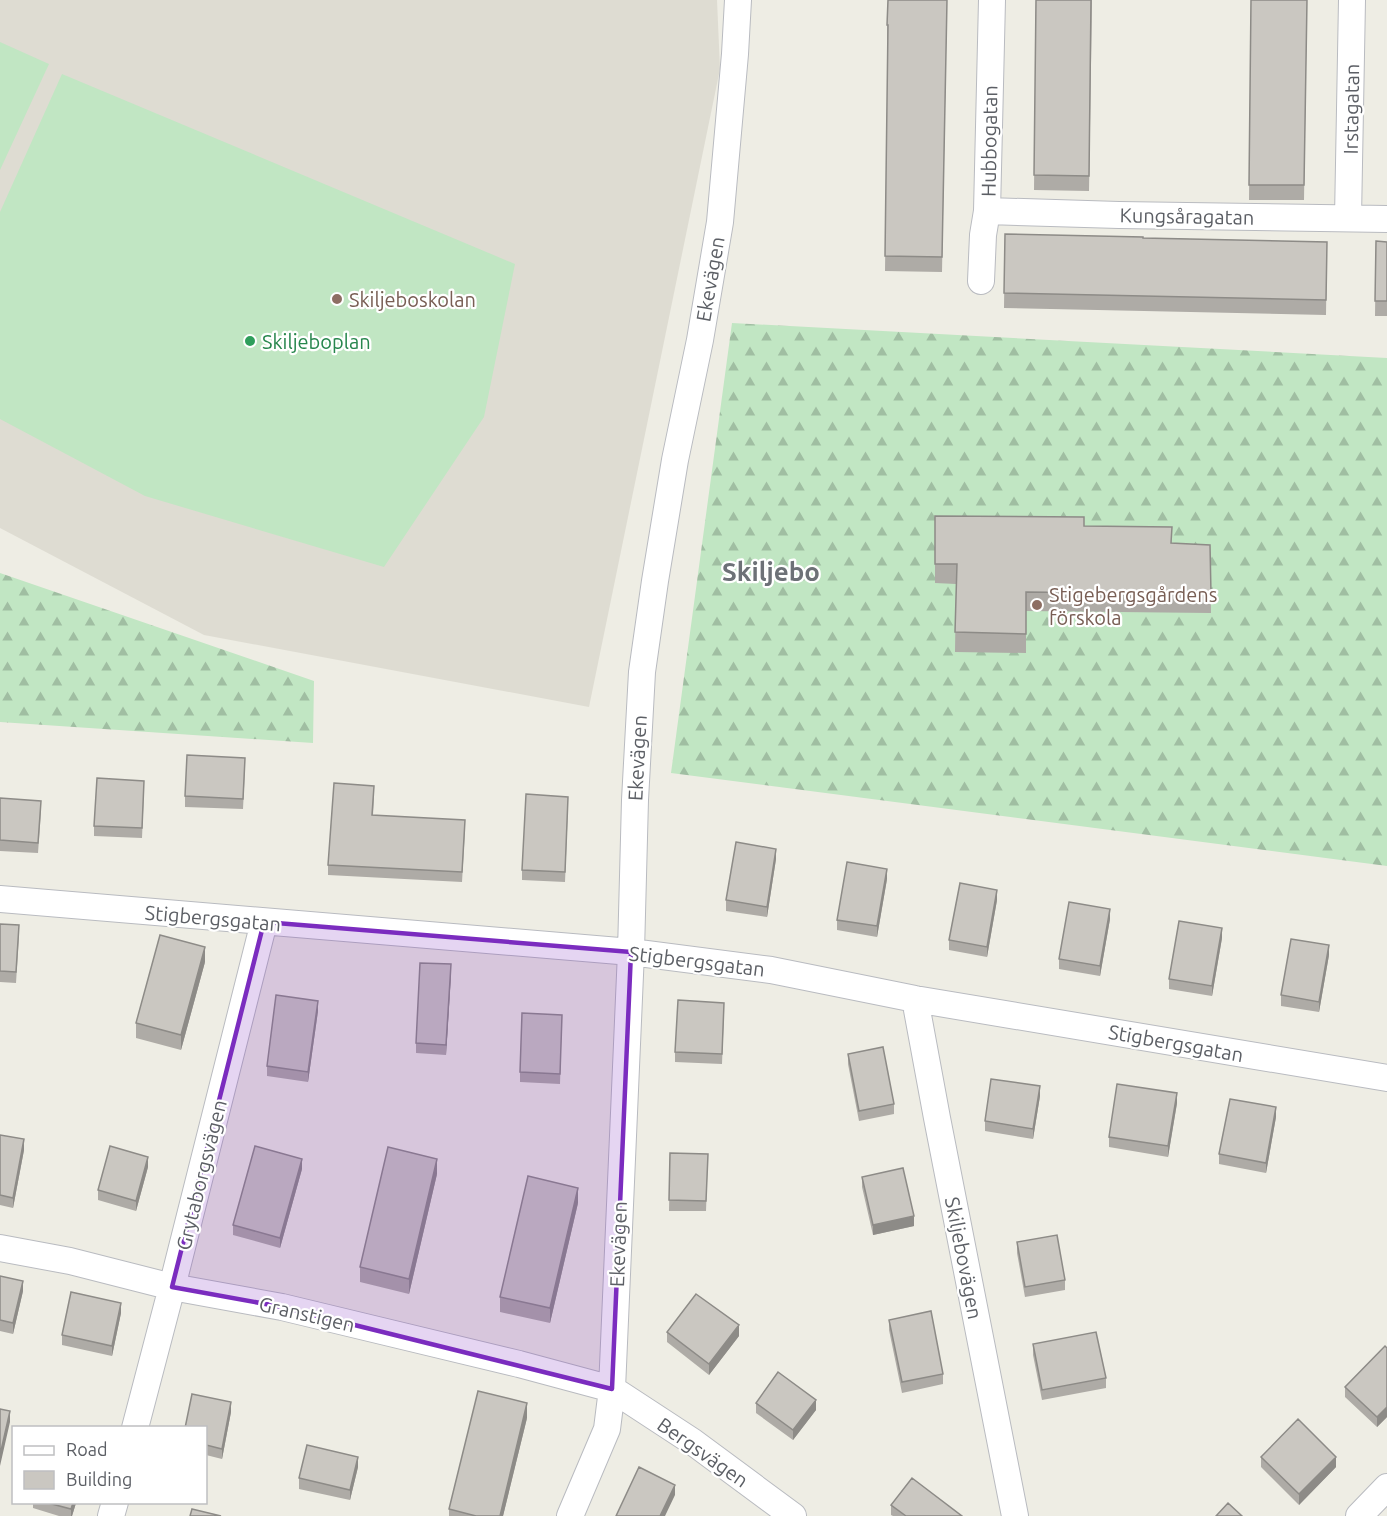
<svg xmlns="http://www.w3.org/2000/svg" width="1387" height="1516" font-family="Ubuntu,sans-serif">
  <defs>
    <pattern id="forest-firs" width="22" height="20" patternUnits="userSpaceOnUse" patternTransform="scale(1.5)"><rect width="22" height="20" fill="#c1e6c3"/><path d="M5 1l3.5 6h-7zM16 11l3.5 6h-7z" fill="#a0bea2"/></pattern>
  </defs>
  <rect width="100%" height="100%" fill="#eeede4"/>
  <!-- education -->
  <path fill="#dedcd2" d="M0,0h717l3,69 -131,638 -385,-72 -204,-107z"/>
  <!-- forest -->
  <path fill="url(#forest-firs)" d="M732,323l655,35v508l-716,-93z
    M0,573l314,108 -1,62 -313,-21z"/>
  <!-- pitch -->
  <path fill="#c1e6c3" d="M0,42l49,22 -49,106z
    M62,74l453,190 -31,153 -100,150 -239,-71 -145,-77v-207z"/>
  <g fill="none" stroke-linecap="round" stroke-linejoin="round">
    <!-- street casing -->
    <g stroke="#b9bbc0" stroke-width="28">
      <path id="street" d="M987,211l132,4 268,4
        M1348,218l4,-218
        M981,281l2,-46 4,-24 5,-211
        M0,899l631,53 140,18 144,29 472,79
        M915,999l22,119 78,398
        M0,1248l70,13 102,26 110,20 237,57 93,25 81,53 100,74
        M135,1428l37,-141 92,-365
        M111,1516l4,-14
        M570,1516l37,-87 5,-40 19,-437 4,-152 7,-128 13,-91 20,-121 25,-120 20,-118 15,-168 3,-54
        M1359,1516l28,-29"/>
    </g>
    <!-- street -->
    <use href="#street" stroke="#fff" stroke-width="26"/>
  </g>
  <!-- wall -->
  <path fill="#aeaba6" d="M888,0h59l-5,272 -57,-1 3,-231h-1z
    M1036,0h56l-3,191 -55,-1z
    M1251,0h56l-3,200h-55z
    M1005,234l138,4 184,4 -1,73 -322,-7z
    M1376,241l11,1v74h-12z
    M935,516l149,10 88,17 38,2 1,68 -185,-2v42l-71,-1 1,-68 -21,-1z
    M245,768l-2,41 -58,-2v-11z
    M144,791l-2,47 -48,-2v-10z
    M374,797l-1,18 92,15 -3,52 -134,-7v-10z
    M0,798l41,13 -3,42 -38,-2z
    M568,807l-3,75 -43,-2v-10z
    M776,859l-9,58 -41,-6v-11z
    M887,879l-10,58 -40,-7v-10z
    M997,900l-10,57 -38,-7v-10z
    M1110,919l-10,57 -41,-7v-10z
    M0,924l19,11 -3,48 -16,-1z
    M1222,938l-10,58 -43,-7v-10z
    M1329,955l-10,57 -38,-6v-11z
    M205,962l-24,88 -45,-12v-15z
    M451,974l-5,81 -30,-2v-10z
    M318,1011l-10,71 -41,-6v-10z
    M724,1013l-2,51 -47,-2v-10z
    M562,1015l-2,69 -40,-2v-10z
    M848,1054l46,50v10l-35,7 -11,-57z
    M1040,1096l-7,43 -48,-8v-10z
    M1177,1103l-9,54 -59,-10v-10z
    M1276,1117l-10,56 -47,-9v-10z
    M0,1135l24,15 -11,58 -13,-3z
    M670,1153l38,1 -2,57h-37z
    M148,1167l-12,44 -38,-11v-10z
    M302,1169l-22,79 -47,-13v-10z
    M437,1174l-28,120 -49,-12v-15z
    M862,1177l52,49 -41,9 -11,-48z
    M578,1203l-28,120 -50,-11v-15z
    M1017,1242l48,38v10l-40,7 -8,-44z
    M0,1276l23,15 -10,43 -13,-3z
    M121,1313l-9,43 -50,-11v-10z
    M889,1320l54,54v10l-41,9 -13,-63z
    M667,1332l72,4 -30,39 -42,-33z
    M1033,1344l73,34v10l-64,12 -9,-45z
    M1387,1348v69l-10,10 -32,-30v-10z
    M756,1403l60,7 -23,30 -37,-27z
    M231,1412l-9,47 -16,-4v-27z
    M527,1418l-24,98h-54v-7z
    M1261,1457l75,10 -37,38 -38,-38z
    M358,1467l-8,33 -51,-11v-11z
    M33,1503h43l-4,13h-13l-26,-8z
    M891,1505l71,11h-69l-2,-1z"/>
  <!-- shaded-wall -->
  <path fill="#8d8b87" d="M776,849v10l-9,58v-10z
    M887,869v10l-10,58v-11z
    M997,890v10l-10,57v-10z
    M1110,909v10l-10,57v-10z
    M1222,928v10l-10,58v-10z
    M1329,945v10l-10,57v-10z
    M205,947v15l-24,88v-15z
    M451,964v10l-5,81v-10z
    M318,1001v10l-10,71v-10z
    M1040,1086v10l-7,43v-10z
    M1177,1093v10l-9,54v-11z
    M1276,1107v10l-10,56v-10z
    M24,1139v11l-11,58v-10z
    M148,1157v10l-12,44v-10z
    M302,1159v10l-22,79v-10z
    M437,1159v15l-28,120v-15z
    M578,1188v15l-28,120v-15z
    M914,1216v10l-41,9v-10z
    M23,1281v10l-10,43v-11z
    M121,1303v10l-9,43v-10z
    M739,1325v11l-30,39v-11z
    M816,1400v10l-23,30v-10z
    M231,1402v10l-9,47v-10z
    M527,1403v15l-24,98h-3z
    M1387,1407v10l-10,10v-10z
    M10,1411v11l-10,44v-11z
    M358,1457v10l-8,33v-10z
    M1336,1457v10l-37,38v-11z
    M675,1485v10l-10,21h-5z
    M73,1503h3l-4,13h-1v-7z"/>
  <!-- building -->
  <path fill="#cac7c1" stroke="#8d8b87" stroke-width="1.5" d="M888,0h59l-5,257 -57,-1 3,-231h-1z
    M1036,0h55l-2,176 -55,-1z
    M1251,0h56l-3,185h-55z
    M1005,234l138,3v1l184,4 -1,58 -322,-7z
    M1376,241l11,1v59h-12z
    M935,516l149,1v9l88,1 -1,16 39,2 1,49 -185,-2v42l-71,-2 2,-68h-22z
    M187,755l58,3 -2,41 -58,-3z
    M97,778l47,3 -2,47 -48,-2z
    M334,783l40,3 -2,29 93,5 -3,52 -134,-7z
    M526,794l42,3 -3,75 -43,-2z
    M0,798l41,3 -3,42 -38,-3z
    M736,842l40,7 -9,58 -41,-7z
    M847,862l40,7 -10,57 -40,-6z
    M960,883l37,7 -10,57 -38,-7z
    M1069,902l41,7 -10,57 -41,-7z
    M1179,921l43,7 -10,58 -43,-7z
    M0,924l19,1 -3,47 -16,-1z
    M160,935l45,12 -24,88 -45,-12z
    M1291,939l38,6 -10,57 -38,-7z
    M420,963l31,1 -5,81 -30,-2z
    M276,995l42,6 -10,71 -41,-6z
    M678,1000l46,3 -2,51 -47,-2z
    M522,1013l40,2 -2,59 -40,-2z
    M883,1047l11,57 -35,7 -11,-57z
    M991,1079l49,7 -7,43 -48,-8z
    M1117,1084l60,9 -9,53 -59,-9z
    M1230,1099l46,8 -10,56 -47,-9z
    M0,1135l24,4 -11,59 -13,-3z
    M110,1146l38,11 -12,44 -38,-11z
    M255,1146l47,13 -22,79 -47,-13z
    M388,1147l49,12 -28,120 -49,-12z
    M670,1153l38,1 -2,47 -37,-1z
    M903,1168l11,48 -41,9 -11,-48z
    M528,1176l50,12 -28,120 -50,-11z
    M1057,1235l8,45 -40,7 -8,-45z
    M0,1276l23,5 -10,42 -13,-3z
    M71,1292l50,11 -9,43 -50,-11z
    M696,1294l43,31 -30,39 -42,-32z
    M931,1311l12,63 -41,8 -13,-62z
    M1096,1332l10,46 -64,12 -9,-46z
    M1385,1346l2,2v59l-10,10 -32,-30z
    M778,1372l38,28 -23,30 -37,-27z
    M478,1391l49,12 -27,113h-24l-27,-7z
    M192,1394l39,8 -9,47 -16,-4v-17h-21z
    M0,1409l10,2 -10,44z
    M1298,1419l38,38 -37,37 -38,-37z
    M307,1445l51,12 -8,33 -51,-12z
    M639,1467l36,18 -15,31h-44z
    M912,1478l50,38h-56l-15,-11z
    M48,1503h25l-2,6z
    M1228,1503l14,13h-26z
    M192,1509l29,7h-31z"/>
  <!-- marked area -->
  <path fill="#7b2cbf" fill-opacity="0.2" stroke="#7b2cbf" stroke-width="4.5" stroke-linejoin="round" d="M264,922l367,30 -19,437 -330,-82 -110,-20z"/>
  <!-- markers -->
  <g fill="#8d6e63" stroke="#fff" stroke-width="2">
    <circle cx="337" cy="299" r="6"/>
    <circle cx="1037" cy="605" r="6"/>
  </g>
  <circle fill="#2e9e5b" stroke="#fff" stroke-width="2" cx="250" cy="341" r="6"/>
  <g text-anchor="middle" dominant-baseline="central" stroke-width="4.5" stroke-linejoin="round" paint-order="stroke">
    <!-- street labels -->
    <g font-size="20" fill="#5c5f65" stroke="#fff">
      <text transform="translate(1351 109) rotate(-89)">Irstagatan</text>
      <text transform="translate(989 141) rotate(-89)">Hubbogatan</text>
      <text transform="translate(1187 216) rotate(1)">Kungsåragatan</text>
      <text transform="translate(710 279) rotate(-80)">Ekevägen</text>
      <text transform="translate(637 758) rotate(-87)">Ekevägen</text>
      <text transform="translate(213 918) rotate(5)">Stigbergsgatan</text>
      <text transform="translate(697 961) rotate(7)">Stigbergsgatan</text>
      <text transform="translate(1176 1043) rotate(10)">Stigbergsgatan</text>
      <text transform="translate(201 1175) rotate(-76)">Grytaborgsvägen</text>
      <text transform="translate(618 1244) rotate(-88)">Ekevägen</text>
      <text transform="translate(964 1258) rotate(79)">Skiljebovägen</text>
      <text transform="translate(307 1314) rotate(13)">Granstigen</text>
      <text transform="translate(703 1452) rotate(35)">Bergsvägen</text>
    </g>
    <!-- education labels -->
    <g font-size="20" fill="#785e54" stroke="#fff" text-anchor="start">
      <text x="349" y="299">Skiljeboskolan</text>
      <text x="1049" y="594">Stigebergsgårdens<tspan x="1049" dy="23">förskola</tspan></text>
    </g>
    <!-- leisure labels -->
    <g font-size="20" fill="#27864d" stroke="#fff" text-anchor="start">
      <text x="262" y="341">Skiljeboplan</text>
    </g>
    <!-- district labels -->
    <g font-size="26" font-weight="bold" fill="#6d7177" stroke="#fff">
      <text x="771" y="571">Skiljebo</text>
    </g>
  </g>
  <!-- legend -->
  <rect x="12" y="1426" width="195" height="78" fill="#ffffff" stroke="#bebfc1" stroke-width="1.5"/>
  <rect x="24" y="1446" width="30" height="9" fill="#ffffff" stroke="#bebfc1" stroke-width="1.5"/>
  <text x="66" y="1456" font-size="18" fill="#5c5f65">Road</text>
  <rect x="24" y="1471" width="30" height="18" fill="#cac7c1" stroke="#bebfc1" stroke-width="1.5"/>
  <text x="66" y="1486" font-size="18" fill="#5c5f65">Building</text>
</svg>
